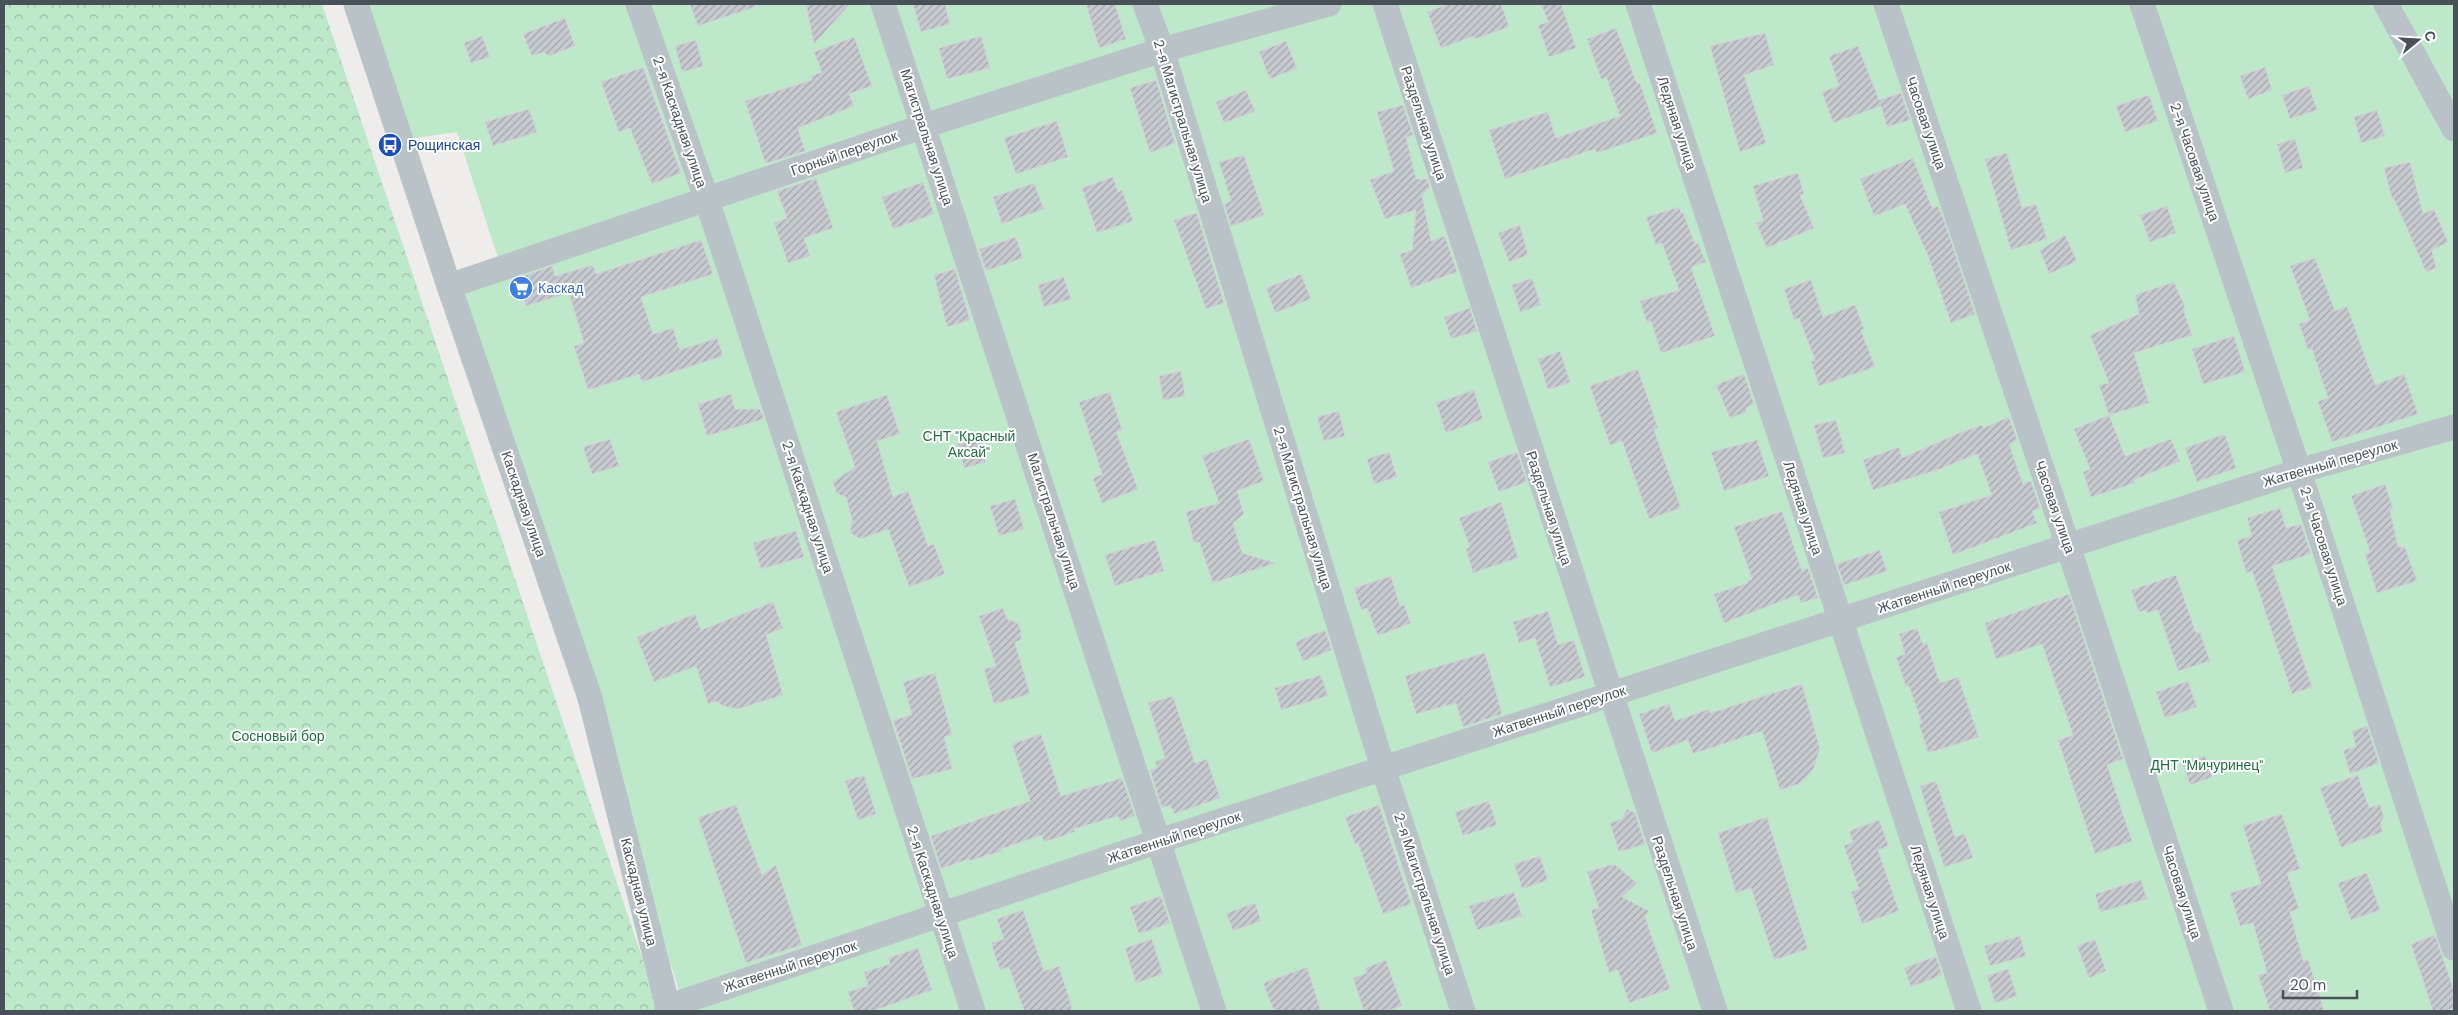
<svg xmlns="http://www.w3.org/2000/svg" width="2458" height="1015" font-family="'DM Sans',sans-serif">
  <defs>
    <pattern id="forest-crowns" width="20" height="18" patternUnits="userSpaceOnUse" patternTransform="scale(1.25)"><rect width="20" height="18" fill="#bee8ca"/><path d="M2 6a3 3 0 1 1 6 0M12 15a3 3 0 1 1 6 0" fill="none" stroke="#9cbea7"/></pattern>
    <pattern id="building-hatch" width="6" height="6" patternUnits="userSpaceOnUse" patternTransform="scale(1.25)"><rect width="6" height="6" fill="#c7cace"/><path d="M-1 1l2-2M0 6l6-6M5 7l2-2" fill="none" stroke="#a3a6aa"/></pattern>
  </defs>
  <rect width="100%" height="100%" fill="#efecec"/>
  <!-- forest -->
  <path fill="url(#forest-crowns)" d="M4,4h318l338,1007h-656z"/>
  <!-- garden -->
  <path fill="#bee8ca" d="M363,4h2091v1007h-1769l-95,-313 -141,-412 50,-25 -42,-129 -49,7z"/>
  <!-- building -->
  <path fill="url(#building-hatch)" stroke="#d1d3d7" d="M690,4h64l1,3 -57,19z
    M806,4h44l-36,40z
    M913,4h32l5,20 -29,8z
    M1086,4h29l11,35 -27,9z
    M1448,4h53l8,23 -34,12 -1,-3 -33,12 -14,-36z
    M1541,4h20l15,44 -27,9 -11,-32 10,-3z
    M565,18l10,28 -26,10 -5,-4 -12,4 -9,-22z
    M1616,28l21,56 3,-1 17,50 -60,20 -2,-4 -90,30 -16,-49 59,-18 8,26 64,-22 -14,-39 -5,2 -14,-40z
    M1765,33l9,32 -30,10 22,68 -26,9 -30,-106z
    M482,36l8,21 -19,6 -7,-20z
    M981,36l9,32 -43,11 -8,-31z
    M854,37l18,49 -23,8 5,12 -56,22 7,23 -37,12 -3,-1 -20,-61 67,-21 -1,-4 11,-4 -8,-20z
    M696,40l7,26 -21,6 -7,-26z
    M1286,41l11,27 -27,11 -11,-27z
    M1858,46l21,54 22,-7 9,27 -23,7 -6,-21 -48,17 -11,-31 17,-6 -10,-30z
    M643,67l38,106 -29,11 -22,-56 -11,4 -18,-50z
    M2265,67l7,23 -24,9 -8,-23z
    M1156,80l19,63 -25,10 -20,-65z
    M2309,86l8,24 -27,9 -8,-24z
    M1246,90l9,21 -31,12 -8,-21z
    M2149,95l9,26 -33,11 -9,-26z
    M1403,105l10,30 -7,2 10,42h11l3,8 -8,8 9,46 14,-5 12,36 -46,16 -11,-34 12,-4 4,-40 -31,9 -15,-39 24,-9 -17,-59z
    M529,109l8,23 -44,14 -8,-24z
    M2377,110l8,26 -24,7 -7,-26z
    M1057,121l11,36 -52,17 -12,-36z
    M2295,139l8,29 -18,5 -8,-29z
    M2007,153l15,55 14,-4 11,35 -36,11 -26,-91z
    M1244,155l20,60 -33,11 -7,-22 7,-3 -12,-39z
    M1913,158l19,50 6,-2 6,14 31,94 -24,9 -23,-67 -23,-52 -31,12 -14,-37z
    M2410,162l13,52 11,-5 14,33 -16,8 4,18 -10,4 -32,-73h-2l-8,-31z
    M1798,173l6,21 -4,1 14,33 -47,20 -11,-25 7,-3 -10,-34z
    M1113,177l5,15 4,-2 11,31 -36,12 -15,-45z
    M816,178l17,50 -29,10 6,18 -22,7 -14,-40 13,-5 -10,-27z
    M923,182l11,32 -41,15 -11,-32z
    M1034,183l10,26 -42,15 -9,-27z
    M2167,206l9,27 -26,9 -10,-27z
    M1679,207l2,6 2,-1 12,32 3,-1 8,19 -15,5 24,69 -54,17 -10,-32 -4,2 -7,-22 39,-11 -17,-47 -6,2 -10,-28z
    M1197,213l27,90 -18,6 -32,-89z
    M1520,225l8,30 -19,7 -11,-29z
    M2065,235l12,26 -28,13 -9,-24z
    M1016,237l7,21 -37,13 -7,-22z
    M701,240l12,34 -72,23 12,37 20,-6 7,22 37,-12 6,18 -81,26 -3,-8 -51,16 -14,-44 10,-3 -15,-50 -43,13 -8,-28 34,-12 3,10 38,-11 3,9z
    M2315,258l20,53 12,-5 28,79 29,-11 14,40 -86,28 -14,-41 10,-3 -16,-49 -4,1 -9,-26 11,-4 -20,-54z
    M955,269l15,51 -23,7 -13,-52z
    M1301,274l10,25 -36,14 -9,-25z
    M1064,277l7,22 -27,8 -6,-22z
    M1532,278l9,27 -21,7 -8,-27z
    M1811,280l12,37 32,-12 9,24 -3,1 14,37 -56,19 -8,-24 4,-2 -16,-42 -5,2 -10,-31z
    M2174,282l11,25 -2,1 9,27 -58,18 15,50 -40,12 -10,-30 10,-2 -19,-48 49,-21 -4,-19z
    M1470,308l7,23 -26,8 -7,-22z
    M2234,336l11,36 -42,12 -11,-35z
    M1560,351l10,31 -22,8 -10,-31z
    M1638,369l20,59 -4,2 27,78 -32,11 -27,-78 -12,4 -20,-59z
    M1181,371l4,25 -22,4 -4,-24z
    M1744,374l10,30 -8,4 1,4 -17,6 -14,-33z
    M1474,390l9,29 -37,14 -10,-30z
    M1110,392l12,38 -6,2 22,57 -36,14 -9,-25 9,-4 -23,-72z
    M731,394l4,15h25l4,10 -57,17 -9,-32z
    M887,395l13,39 -23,7 16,56 15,-6 20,55 6,-2 11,30 -36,13 -21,-58 -27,10 -11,-6 2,-13 -6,-23 -9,-3 -4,-12 22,-15 -19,-55z
    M1339,411l6,25 -21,5 -7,-24z
    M2109,415l16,41 46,-17 9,22 -46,19 1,3 -44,14 -8,-25 7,-3 -16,-40z
    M2009,417l8,23 -8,4 14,40 8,-3 9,27 -8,3 5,12 -84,32 -14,-43 53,-17 -15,-41 -37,15 -67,21 -10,-30 36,-13 3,11 57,-25 23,-8 1,3z
    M1836,420l9,33 -22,5 -9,-33z
    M2225,434l11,34 -39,14 -12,-34z
    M979,438l7,24 -22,6 -7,-24z
    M610,439l9,27 -27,8 -9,-27z
    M1249,439l15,42 -27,10 7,23 -11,9 9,30 34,10 -63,20 -14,-41 -5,1 -8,-31 33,-9 -17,-47z
    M1757,440l12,36 -45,15 -13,-39z
    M1389,452l8,25 -23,7 -7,-25z
    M1517,452l10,30 -28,10 -11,-30z
    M2385,484l8,25 -3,1 8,37h7l12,34 -40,12 -12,-39 5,-2 -19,-56z
    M1015,499l9,30 -25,7 -9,-30z
    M1501,502l17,56 -45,15 -7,-24 4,-2 -11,-29z
    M2280,508l6,20 15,-4 10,30 -39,12 40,121 -20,7 -40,-123 -6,2 -9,-33 15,-4 -5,-18z
    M1782,511l20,60 6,-3 10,30 -17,5 -3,-8 -74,28 -10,-29 34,-11 -1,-2 5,-2 -18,-52z
    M796,531l8,26 -43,12 -8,-26z
    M1155,540l9,31 -49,15 -10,-31z
    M1880,550l7,21 -43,14 -7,-21z
    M2176,575l20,58 4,-1 10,29 -32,10 -20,-61 -11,3 -1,-3 -7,2 -8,-22z
    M1391,576l9,30 4,-1 7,18 -33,13 -11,-28 -6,2 -7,-22z
    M2069,594l54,165 -16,6 25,76 -37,13 -37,-114 15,-5 -31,-91 -46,15 -11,-36z
    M773,602l10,26 -17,7 17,60 -45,14 -15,-3 -7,-5 -8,3 -12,-38 -42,16 -17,-45 58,-23 6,16z
    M1003,608l4,11 11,4 3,8v9l-6,2 15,52 -36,10 -10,-35 12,-3 -17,-50z
    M1548,611l10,34 16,-5 11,37 -35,10 -15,-49 -16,5 -6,-21z
    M1917,628l6,17 4,-2 13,40 18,-6 21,60 -51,16 -9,-29 3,-1 -13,-37 -3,1 -10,-30 9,-3 -6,-20z
    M1325,630l7,20 -29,11 -8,-19z
    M1485,653l17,61 -39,13 -7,-24 -40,11 -11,-38z
    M935,673l17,62 -8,2 8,32 -40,10 -19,-59 19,-5 -9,-33z
    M1321,675l7,21 -47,14 -6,-22z
    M2188,681l9,26 -32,11 -9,-26z
    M1802,684l18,65 -7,21 -14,14 -19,6 -18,-59 -69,23 -5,-14 -36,13 -13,-39 30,-10 6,17 34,-12 1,4z
    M1173,696l22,67 12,-4 13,39 -46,16 -4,-9 -8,3 -12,-38 7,-2 -2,-6 10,-4 -17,-55z
    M2367,726l12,37 -29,11 -7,-24 13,-3 -4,-16z
    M1041,734l20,62 61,-18 13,38 -15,5 -2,-5 -44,13 1,3 -31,10 -2,-7 -41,14 1,2 -33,10v-2l-28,10 -10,-33 99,-35 -18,-57z
    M2205,756l7,21 -22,8 -7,-22z
    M864,775l12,39 -18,6 -13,-39z
    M2358,775l11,33 11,-4 4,14 -4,5 3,9 -42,15 -21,-59z
    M1936,781l19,56 10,-3 8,24 -29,9 -24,-81z
    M1489,801l8,24 -34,11 -8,-24z
    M736,805l26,70 14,-10 26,80 -56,18 -48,-146z
    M1379,805l32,99 -28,10 -25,-71 -3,1 -10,-27z
    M1627,809l8,4 10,31 -26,8 -9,-29 12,-4z
    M2282,814l18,55 -13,4 12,36 -9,3 13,49 5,-2 16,52h-54l-12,-36 9,-2 -14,-50 -13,3 -10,-33 31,-9 -18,-58z
    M1767,817l41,132 -34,11 -23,-72 -15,5 -18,-60z
    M1879,820l10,26 -11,4 21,61 -37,13 -11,-32 8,-3 -15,-43 9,-4 -4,-11z
    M1540,856l8,24 -26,9 -8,-25z
    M1614,864l23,19 -15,14 27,14 -4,6 25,72 -41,14 -11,-33 -9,3 -18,-63 8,-2 -12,-36z
    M2367,873l13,37 -29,10 -13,-37z
    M2141,880l6,19 -47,13 -5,-18z
    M1514,892l8,24 -45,14 -8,-24z
    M1161,896l9,27 -31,11 -9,-27z
    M1255,903l6,18 -28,10 -7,-18z
    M1023,910l21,61 15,-5 14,45h-49l-15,-44 -9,3 -9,-27 13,-4 -7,-20z
    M2435,935l19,56v17l-9,3h-12l-22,-67z
    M2020,936l6,20 -36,10 -6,-20z
    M1152,939l11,35 -27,9 -11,-35z
    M2095,939l11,32 -17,7 -12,-32z
    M918,948l14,42 -59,21h-19l-6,-19 20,-6 -4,-14 26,-8 -2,-6z
    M1936,956l6,19 -31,12 -7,-19z
    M1386,960l16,46 -15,5h-23l-11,-33 14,-5 -2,-5z
    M1307,967l14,44h-47l-11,-28z
    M2008,969l9,27 -22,7 -8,-27z"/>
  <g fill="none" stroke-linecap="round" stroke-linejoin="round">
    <!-- minor -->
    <path stroke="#b9c2c7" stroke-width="25" d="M356,4l93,282 141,412 79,313
      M638,4l69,196 266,811
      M883,4l331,1007
      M1145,4l17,46 221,718 80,243
      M1385,4l330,1007
      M1638,4l331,1007
      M1886,4l182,542 153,465
      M2142,4l157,467 155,477
      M2386,4l68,125
      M449,286l475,-160 238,-76 167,-46
      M667,1007l492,-166 1140,-370 155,-44"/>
  </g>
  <!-- icons -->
  <defs>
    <g id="bus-disc" transform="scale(1.25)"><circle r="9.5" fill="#1a4fb4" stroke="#fff"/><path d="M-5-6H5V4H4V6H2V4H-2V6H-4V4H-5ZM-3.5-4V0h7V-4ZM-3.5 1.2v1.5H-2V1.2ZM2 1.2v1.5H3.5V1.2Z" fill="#fff"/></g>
    <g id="supermarket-disc" transform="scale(1.25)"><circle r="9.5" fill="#3f7fe0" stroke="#fff"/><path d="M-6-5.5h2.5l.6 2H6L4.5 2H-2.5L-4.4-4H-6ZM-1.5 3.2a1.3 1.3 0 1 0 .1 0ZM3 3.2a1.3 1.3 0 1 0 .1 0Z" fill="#fff"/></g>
  </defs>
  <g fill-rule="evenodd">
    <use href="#bus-disc" x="390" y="145"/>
    <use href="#supermarket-disc" x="521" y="288"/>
  </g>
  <g text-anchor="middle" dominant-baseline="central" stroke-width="4" stroke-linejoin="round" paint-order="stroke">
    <!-- street labels -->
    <g font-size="14" fill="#475157" stroke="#fff">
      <text transform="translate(1183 121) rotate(73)">2-я Магистральная улица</text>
      <text transform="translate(680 122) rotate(71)">2-я Каскадная улица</text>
      <text transform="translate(1424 123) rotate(72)">Раздельная улица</text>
      <text transform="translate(1677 123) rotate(72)">Ледяная улица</text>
      <text transform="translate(1926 123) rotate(71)">Часовая улица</text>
      <text transform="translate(927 137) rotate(72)">Магистральная улица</text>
      <text transform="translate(844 153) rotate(-19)">Горный переулок</text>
      <text transform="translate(2195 162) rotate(71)">2-я Часовая улица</text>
      <text transform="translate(2330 463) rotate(-16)">Жатвенный переулок</text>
      <text transform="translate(524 504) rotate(71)">Каскадная улица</text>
      <text transform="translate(808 507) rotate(72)">2-я Каскадная улица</text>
      <text transform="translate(2055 507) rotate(71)">Часовая улица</text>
      <text transform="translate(1303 508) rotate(73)">2-я Магистральная улица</text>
      <text transform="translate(1549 508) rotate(72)">Раздельная улица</text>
      <text transform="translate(1803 508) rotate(72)">Ледяная улица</text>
      <text transform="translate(1054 521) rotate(72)">Магистральная улица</text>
      <text transform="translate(2324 546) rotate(72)">2-я Часовая улица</text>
      <text transform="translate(1944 587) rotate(-18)">Жатвенный переулок</text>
      <text transform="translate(1559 711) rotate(-18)">Жатвенный переулок</text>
      <text transform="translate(1174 837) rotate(-18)">Жатвенный переулок</text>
      <text transform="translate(639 892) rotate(76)">Каскадная улица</text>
      <text transform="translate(933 892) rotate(72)">2-я Каскадная улица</text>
      <text transform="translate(1930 892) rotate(72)">Ледяная улица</text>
      <text transform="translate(2182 892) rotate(72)">Часовая улица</text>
      <text transform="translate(1675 893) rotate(72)">Раздельная улица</text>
      <text transform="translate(1425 894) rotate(72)">2-я Магистральная улица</text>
      <text transform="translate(790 966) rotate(-18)">Жатвенный переулок</text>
    </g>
    <!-- transit labels -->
    <g font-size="14" fill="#164399" stroke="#fff" text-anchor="start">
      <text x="408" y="145">Рощинская</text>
    </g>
    <!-- shop labels -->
    <g font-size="14" fill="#366cbe" stroke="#fff" text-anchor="start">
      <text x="538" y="288">Каскад</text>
    </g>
    <!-- park labels -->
    <g font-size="14" fill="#206f40" stroke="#fff">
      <text x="969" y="436">СНТ "Красный<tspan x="969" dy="16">Аксай"</tspan></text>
      <text x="278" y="736">Сосновый бор</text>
      <text x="2207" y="765">ДНТ "Мичуринец"</text>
    </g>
  </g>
  <!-- border -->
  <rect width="2458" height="1015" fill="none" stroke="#475157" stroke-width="10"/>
  <!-- north arrow -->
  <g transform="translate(2418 40) rotate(72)" stroke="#ffffff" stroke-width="4" paint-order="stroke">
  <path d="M0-4L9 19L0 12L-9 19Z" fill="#475157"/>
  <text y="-8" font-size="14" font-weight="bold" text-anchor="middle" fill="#475157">С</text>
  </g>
  <!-- scale -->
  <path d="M2283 990v8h74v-8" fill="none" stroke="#475157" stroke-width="2.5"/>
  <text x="2290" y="990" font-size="15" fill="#475157" stroke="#ffffff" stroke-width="4" paint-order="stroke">20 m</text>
</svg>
